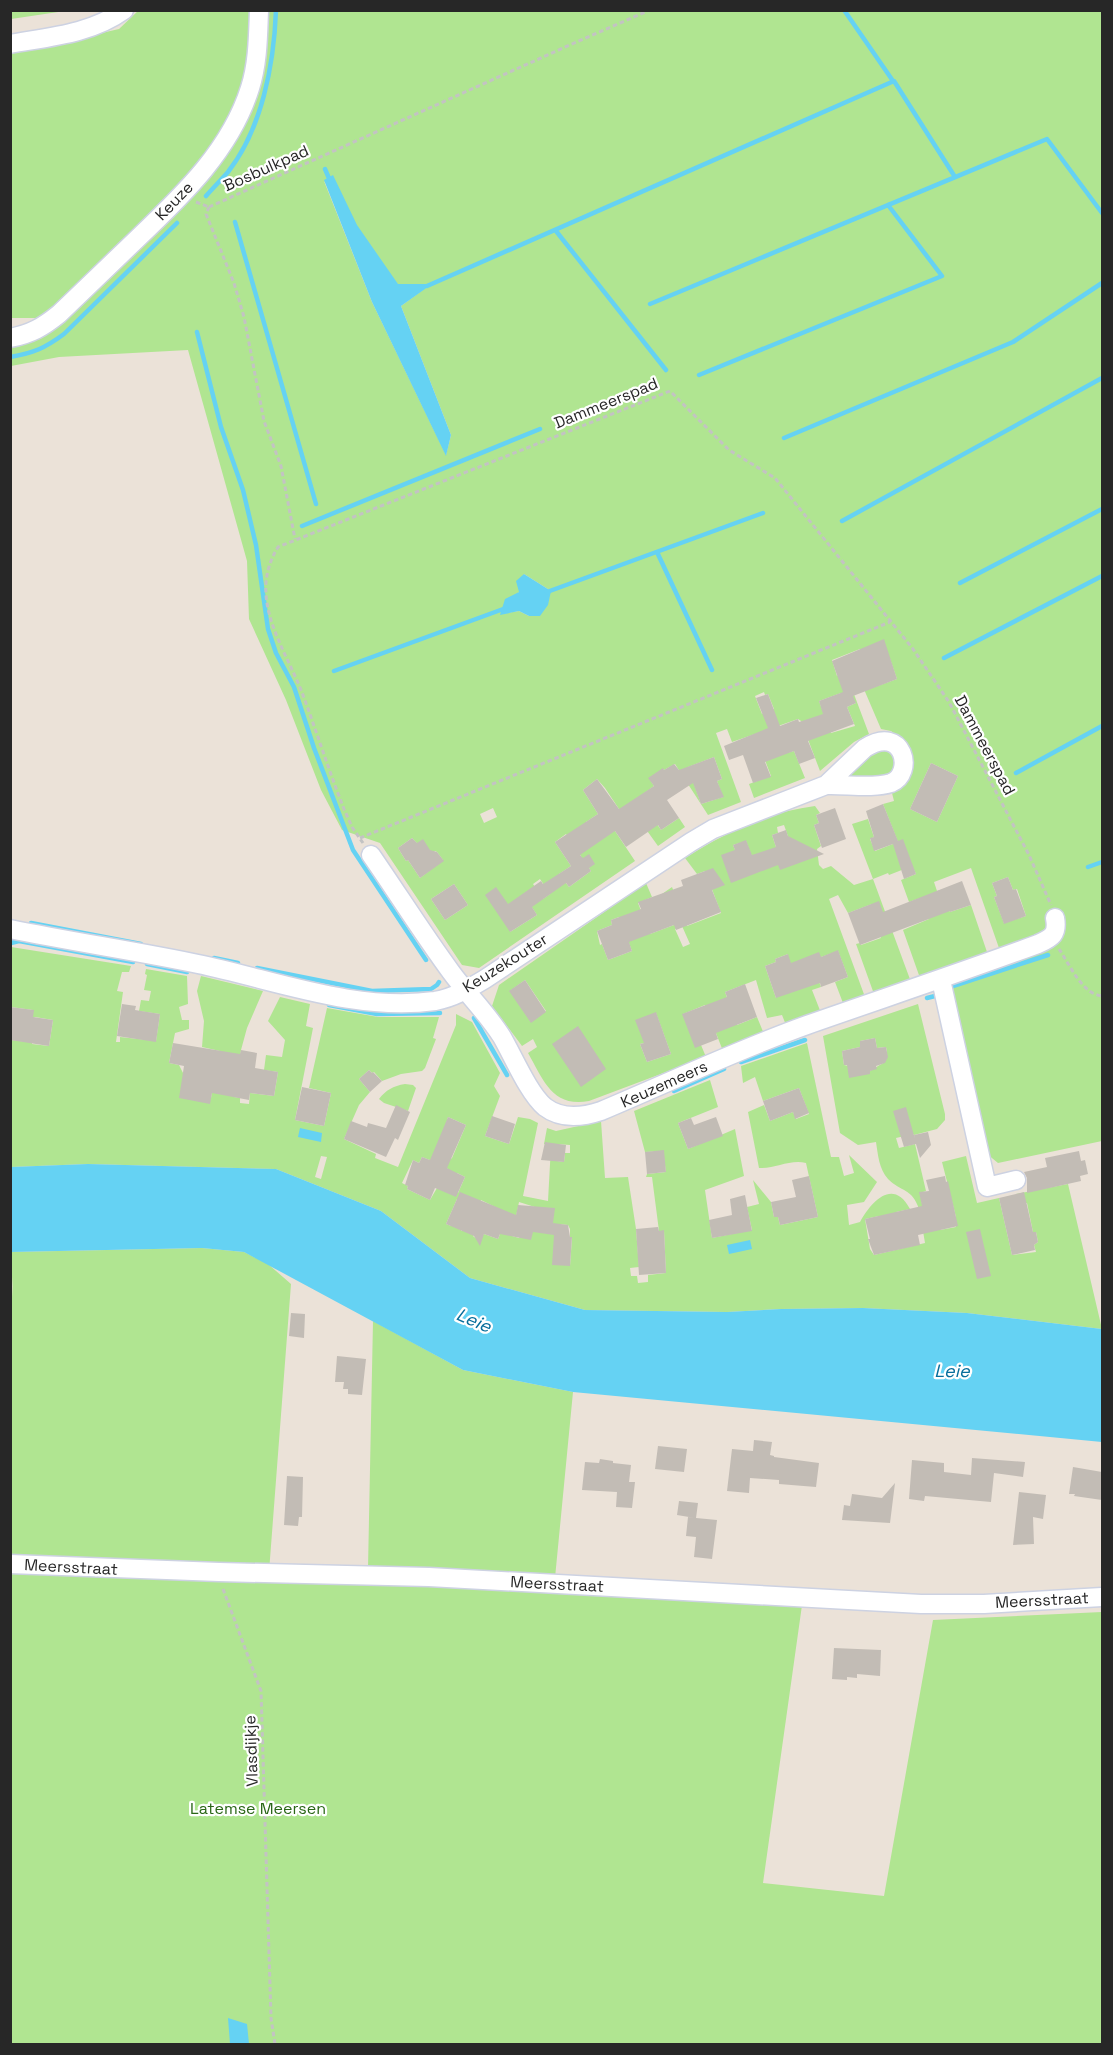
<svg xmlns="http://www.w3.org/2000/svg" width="1113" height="2055" font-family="'Space Grotesk',sans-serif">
  <rect width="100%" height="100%" fill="#ebe2d8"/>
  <!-- green -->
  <path fill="#b0e591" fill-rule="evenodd" d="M11,10h54v1l-54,8z
    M139,10l963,1v1130l-104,22 -11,-9 -39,-172 97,-51 -46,17 -28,-80 -37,14 3,9 5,-1 8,22 21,-7 16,47 -67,26 -17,-48 26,-11 -9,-21 -11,4 -8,-22 15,-6 -4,-8 -23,9 -1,-2 -15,6 38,103 -37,12 -18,-50 4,-1 1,2 20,-7 -10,-23 1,-11 -24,9 -10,-18 -9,4 36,98 -22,6 -8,-21 13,-5 -10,-26 -17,6 -11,-1 11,31 -9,3 9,23 -35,12 -4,-10 -15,3 -11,-38 -31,12 12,33 20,-8 7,17 -41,17 -18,-46 -22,9 18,31 5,12 -117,44c-37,7 -46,-22 -61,-48l9,-6 -4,-8 -11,7 -30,-40 7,-21 147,-102 6,14 -14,6 12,31 24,-9 -12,-31 10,-7 15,39 34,-13 -16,-42 -8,3 -12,-16c40,-25 82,-46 130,-52l5,7 -4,2 3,8 -5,2 7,21 -4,3 2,16 4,4 8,-3 23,19 19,-6 -21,-55 16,-5 6,18 -4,2 5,12 23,-9 -15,-38 11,-3 -2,-8c17,-11 24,-26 17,-46l-18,-16 -10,-2 -24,-56 6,-18 -3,-6 -28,11 5,16 9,-3 23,61 -15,8 -34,29 -19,-50 -3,-2 -20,7 9,27 7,-2 11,27 -51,20 -5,-14 22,-8 -16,-42 -23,8 -5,-13 -11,4 25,69 -33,13 -33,-51 -11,6 -1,-1 -14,9 5,8 -15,11 22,33 18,-12 6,9 -27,19 -18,-25 -9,6 -26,-39 -8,-9 -14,11 15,24 -12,8 29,9 20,30 -156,107 -17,-3 -82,-122 -38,-13 -21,-40 -35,-90 -37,-81 -2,-58 -59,-211 -129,7 -48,9v-19l29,-8 17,-11 -18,-10h-28l-1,-264 109,-25zM324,181l74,104 33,-1 -30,22 50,129 -5,20 -74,-153zM524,574l27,17 -22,25 -10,-5 -18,3 18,-22zM890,659l7,20 -25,9zM764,692l1,3 3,-1 6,15 -12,5 -7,-18zM841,693l15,10 -9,4 8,19 -24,7 -12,-32zM714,757l8,22 -5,2 6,16 -22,7 -13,-37zM931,763l27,13 -21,46 -27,-13zM493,808l4,9 -13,6 -4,-9zM784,825l5,14 -13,8 -4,-12 6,-2 -1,-6zM566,834l25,37 -22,16 -10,-13 12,-8 -16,-24zM412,838l17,18 6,-5 2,1 6,8 -23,18 -12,-18 -2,1 -8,-13zM746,841l12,31 -22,-20 -3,-7zM1008,877l5,13 4,-1 9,27 -22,7 -10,-26 3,-1 -5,-13zM540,879l10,15 -7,5 -10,-15zM454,884l14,21 -23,15 -14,-21zM523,894l14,21 -27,17zM619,917l13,34 -24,9 -6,-16 -2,1 -3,-14 15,-6 -1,-5zM682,926l8,18 -7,3 -8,-18zM788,954l-12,44 -11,-32 11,-4 -1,-3zM525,980l21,31 -15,11 -21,-31zM656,1013l15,41 -24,8 -7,-18 4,-1z
    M871,750l22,1 5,11 -9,17h-41l-3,-6z
    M11,947l120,19 -2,6h-7l-5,19 6,1 -7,50h4v-5l36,4 4,-27 -21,-3 2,-11 8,1 2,-10 -7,-1 3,-15 -2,-1 1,-5 41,7 1,28 -9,3 3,13h7v9l-14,4 -6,30 10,2 4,8 28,25 9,-47 -18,-4 2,-26 -7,-30 4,-15 62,15 -16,37 -6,22 -7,47 6,1v5l9,1 1,-11 24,3 4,-24 -14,-2 2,-15 16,2 3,-17 -17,-19 12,-24 30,7 -4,22 7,2 -18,92 29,6 7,-33 -22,-5 18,-80 51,9h61l-6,21 3,1 -11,29 -3,3 -21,3 -19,7 -8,-9 -2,1 -3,-3 -10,9 11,13 -11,13 -15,34 32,15 -1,4 23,9 58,-142v-11l16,8 28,51 -6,13 6,10 -15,40 24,8 9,-27 12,2 8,4 -15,73 25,5 3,-55 -7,-2 3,-16 9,3 45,-10 4,57 23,-1 8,52 3,38 -9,1 1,8h6l1,7 10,-1v-7l18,-2 -2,-42h-5l-7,-54h-6l1,-3 19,-2 -3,-21 -18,1 -11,-41 76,-31 8,27 -40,16 10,26 47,-20 9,47 -39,14 7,48 40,-8 -5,-23 12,-3 -6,-24 18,22 3,15h4l2,8 38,-8 -12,-54c-16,-4 -31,6 -47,5l-11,-56 16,-7 6,16 23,-9 3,7 13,-5 -10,-26 -36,13 -8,-24 -12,6 -2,-17 66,-23 24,114h8l5,19 10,-3 -5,-18 28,27 -13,20 -17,3 2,20 11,-3c11,-20 33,-45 50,-13l-14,3 1,7 -18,-3 -14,3 5,30 4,6 51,-12 -3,-18 15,-5 3,10 16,-3 -1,-9 1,-1 -14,-55 24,-6 11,47 22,-5 13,57 24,-3 -2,-7 4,-3 -2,-10h-3l-6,-29 -8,1 -3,-10 52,-10 34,145 -135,-16 -104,-5 -82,1 -54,3 -142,-2 -115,-32 -89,-67 -105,-42 -188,-5 -77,3v-127l17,2 4,-6v8l17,2 4,-26 -18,-3 -2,1v-8l-22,-3zM448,1117l18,8 -14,33 -10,7 6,4 -18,31 -23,-11 1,-3 -6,-3 11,-23 6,3 3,-6 13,5zM556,1144l14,1v8h-5l-1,9 -7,-1zM321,1156l6,1 -6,22 -6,-2zM457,1173l8,4 -7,16 -8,-4zM457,1199l17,8 2,5 5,-12 20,10 2,17 -5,12 -14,-5 -6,6 -5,-4 2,-5 -9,-7 -4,7 -8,-6 -3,1 -5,-2zM519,1202l19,6 -19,30 -7,-2zM558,1224l10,1 2,4v8l2,1 -2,28z
    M918,1004l27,110v6l-8,9 -23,6 -1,-1 -17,4 3,10 16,-4 11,47 -6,2 3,16h-4c-7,-21 -18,-17 -31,-30 -9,-10 -10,-24 -12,-37l-18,3 -18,-12 -17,-97zM875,1038l2,10 9,-1c4,18 -4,15 -16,24l-26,-6 -2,-14 18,-4v-6z
    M405,1084l8,1 3,3 -8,23 -24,-8 -5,-4c7,-9 14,-13 26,-15z
    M202,1248l42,4 24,12 23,20 -22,288 534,26 -40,285 121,13 49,-276 169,-8v432h-1091l-1,-707 3,-60 -2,19v-44z
    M373,1321l90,49 110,22 -18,186 -187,-10z"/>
  <!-- water -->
  <path fill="#65d2f3" d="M333,175l24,50 41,59h34l-31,22 50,129 -5,21 -74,-154 -48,-122z
    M524,574l27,17 -3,14 -8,11h-11l-10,-5 -19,4 5,-16 14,-7 -3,-11z
    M300,1128l22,5 -1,9 -23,-5z
    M88,1164l188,5 105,42 89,67 115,32 142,2 54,-3 82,-1 104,5 135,16v113l-529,-50 -110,-22 -219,-118 -42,-4 -191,4v-85z
    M750,1240l2,9 -23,5 -2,-9z
    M228,2018l19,6 2,20h-19z"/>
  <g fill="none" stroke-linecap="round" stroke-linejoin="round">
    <!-- stream -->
    <path stroke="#65d2f3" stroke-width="4.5" d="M844,10l49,71
      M325,169l6,14
      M206,196c7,-8 15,-16 22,-24 34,-43 46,-108 48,-162
      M235,222l81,282
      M556,231l110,139
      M427,286l467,-205 61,96
      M650,304l397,-165 55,74
      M197,332l24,95 22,63 13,55 12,84 8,24 18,34 20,61 39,102 73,110
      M10,357c24,-4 35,-9 54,-23l113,-111
      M699,375l243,-99 -54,-71
      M784,438l229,-96 89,-59
      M842,521l260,-143
      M302,526l238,-97
      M657,552l55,118
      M960,583l142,-74
      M547,592l216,-79
      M944,658l158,-82
      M334,671l172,-63
      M1016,773l86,-47
      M1088,867l14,-5
      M31,923l110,21
      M11,943l8,-2 114,21
      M214,958l24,5
      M147,964l40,8
      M257,968l115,23 59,-2 6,-4 2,-3
      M953,986l95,-31
      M927,998l12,-3
      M329,1005l48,9 63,-1
      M474,1018l33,57
      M741,1062l64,-22
      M674,1091l50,-22"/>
  </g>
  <!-- building -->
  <path fill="#c2bcb5" d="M884,639l13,40 -44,17 3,7 -9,4 7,17 -46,17 7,17 -16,6 -5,-13 -29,11 6,15 -18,6 -10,-28 -14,5 -5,-14 44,-18 -12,-30 12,-4 12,32 18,-7 1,3 24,-8 -4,-13 24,-9 -11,-31z
    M714,757l8,22 -5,2 7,16 -23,7 -8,-21 -26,17 12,18 -18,12 -3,-5 -32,22 -11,-16 -35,24 3,3 6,-4 6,10 -6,4 2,3 -22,16 -3,-4 -34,24 5,8 -27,17 -25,-37 11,-8 12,17 33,-23 2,3 28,-18 -16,-24 43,-28 -15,-24 14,-11 22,30 35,-23 -6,-8 15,-10 1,2 10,-6 5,6z
    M931,763l27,13 -21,46 -27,-13z
    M883,804l15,37 5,-2 13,35 -12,5 -11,-35 -19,7 -4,-13 4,-1 -8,-26z
    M835,808l11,31 -24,9 -8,-23 5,-2 -3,-8z
    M786,830l2,6 36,18 -44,16 -2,-5 -47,18 -10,-28 14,-5 -2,-5 13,-5 6,15 24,-8 -4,-12z
    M412,838l5,5 6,-4 7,11 7,2 7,9 -24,17 -12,-18 -2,1 -8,-13z
    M713,868l12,17 -13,5 9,22 -45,18 -2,-5 -45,17 3,9 -24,9 -11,-29 15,-6 -1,-5 30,-11 -3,-7 45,-16 -2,-6z
    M1008,877l5,13 3,-1 10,27 -22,8 -10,-27 3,-1 -5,-13z
    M962,881l9,24 -21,7v-1l-90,34 -12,-32 31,-12 4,11z
    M454,884l14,21 -23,15 -14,-21z
    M838,950l10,27 -27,10 -1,-4 -44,15 -11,-32 11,-4 -1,-3 13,-5 3,9 28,-11 2,5z
    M525,980l21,32 -15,11 -22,-32z
    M745,984l12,33 -41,16 2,6 -23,9 -13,-34 45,-17 -2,-5z
    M122,1004l14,2 -1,4 25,4 -4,28 -39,-6z
    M10,1007l24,3 -1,7 20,3 -4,26 -39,-6z
    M656,1012l15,42 -24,8 -7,-18 4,-1 -9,-23z
    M578,1026l28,43 -25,18 -29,-43z
    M875,1038l2,10 9,-1 2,10 -3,6 -9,3 1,3 -7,2v3l-21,4 -2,-13h-3l-2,-14 18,-4v-6z
    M173,1043l67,11 1,-4 16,3 -2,15 23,4 -4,24 -24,-3 -1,7 -37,-7 -2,11 -31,-6 5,-32 -15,-3z
    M369,1070l3,3 1,-1 9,9 -12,11 -11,-13z
    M302,1087l29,6 -7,33 -29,-6z
    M799,1088l10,25 -14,6 -2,-7 -23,9 -7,-20z
    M396,1105l14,7 -12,28 -3,-2 -9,19 -42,-18 7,-18 16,6 1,-4 18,5z
    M906,1107l9,32 -1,-4 14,-3 3,13 -11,13 -4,-14 -12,3 -11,-36z
    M492,1116l23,8 -6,20 -24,-8z
    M448,1117l18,8 -19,43 18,9 -9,20 -21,-9 -5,12 -23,-11 1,-3 -3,-1 8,-25 6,3 3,-6 8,3z
    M716,1117l7,19 -35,13 -10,-26 13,-5 3,7z
    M545,1142l21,3 -2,17 -23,-2z
    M664,1150l2,22 -19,2 -2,-22z
    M1079,1151l2,10 4,-1 3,14 -8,2 1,5 -54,12v-15l-3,-6 23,-5 -2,-9z
    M809,1176l9,41 -38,8 -2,-8h-4l-3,-15 25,-5 -4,-17z
    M945,1176l1,6 2,-1 10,45 -40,9 2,10 -46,10 -6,-16h2l-5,-20 57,-13 -3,-14 10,-1 -3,-11z
    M460,1192l56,23 2,-10 37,3 -2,15 15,2 2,12h2l-2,29 -18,-1 2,-30 -21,-3 -2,8 -31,-6 -2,5 -14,-5 -4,12 -6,-10 -28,-12z
    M1024,1192l9,40h3l2,10 -4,3 1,5 -23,5 -13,-57z
    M745,1195l7,36 -40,7 -3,-18 23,-5 -2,-16z
    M658,1227l1,4 5,-1 2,43 -27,2 -3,-46z
    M980,1229l11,47 -14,3 -11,-47z
    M291,1313l14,1 -1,24 -15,-2z
    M337,1356l29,3 -4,36 -14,-1v-5h-5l1,-7h-9z
    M754,1440l18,2 -2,13 4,1v1l45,6 -3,24 -37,-3v-4l-29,-2 -1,15 -22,-2 5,-42 21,2z
    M658,1446l29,3 -3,23 -29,-3z
    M972,1458l53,4 -2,15 -29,-4 -3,29 -66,-6 -1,5 -15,-2 3,-39 32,3v9l27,3z
    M600,1459l13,2v2l18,2 -2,17h6l-3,26 -16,-1 1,-15 -35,-2 3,-28 14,1z
    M1073,1467l29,5v28l-28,-4 1,-2h-6z
    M287,1476l16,1 -1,40h-3l-1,9 -14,-1z
    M895,1483l-5,40 -48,-3 2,-15 6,1 2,-12 30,4z
    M1019,1492l27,3 -3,24 -10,-2 1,27 -21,1z
    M679,1501l19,2 -2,15 21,2 -5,39 -18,-2 2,-20 -10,-1 2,-19 7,1 -18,-3z
    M834,1648l47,2 -1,26 -23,-2v4l-10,-1v3l-15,-1z"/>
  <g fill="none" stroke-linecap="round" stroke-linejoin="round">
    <!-- minor casing -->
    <g stroke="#cdd2e2" stroke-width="21">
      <path id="minor" d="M10,44c39,-7 81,-10 114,-34
        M10,338c21,-4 33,-11 49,-24 27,-26 53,-51 80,-77 45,-43 92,-88 111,-149 8,-25 8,-52 9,-78
        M371,855c27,39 52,79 80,117 16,22 36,41 51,65 11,19 27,57 43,70 17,13 38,10 56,4 69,-29 136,-61 206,-86 77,-27 155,-53 231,-81 14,-6 20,-10 17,-26
        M10,929c63,13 126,22 188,35 77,16 158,48 237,37 18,-3 35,-13 50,-22l206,-137 22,-13 113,-44c19,-1 47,4 65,-2 24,-9 13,-60 -26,-35l-39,37
        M941,980l46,207 29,-7
        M10,1564l209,8 210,5 492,27h63l118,-7"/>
    </g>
    <!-- path -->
    <path stroke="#c3c3c3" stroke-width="3" stroke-dasharray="4.5 3" stroke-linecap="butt" d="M196,202l13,5
      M209,207l363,-163 78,-34
      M209,207l-3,7 28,69 10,34 20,104 17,45 14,73
      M360,838l530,-216
      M363,843l-11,-16 -8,-18c-15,-38 -27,-76 -41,-114 -18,-48 -57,-96 -25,-148l392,-156 59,59 46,28 138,171 36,53 80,153 22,50
      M1059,949c11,16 23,45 43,47
      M223,1589l38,102 10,327 4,26"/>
    <!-- minor -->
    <use href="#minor" stroke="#fff" stroke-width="18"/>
  </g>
  <g text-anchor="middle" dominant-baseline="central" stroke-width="4.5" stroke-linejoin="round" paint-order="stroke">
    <!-- street labels -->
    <g font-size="16" fill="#272727" stroke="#fff">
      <text transform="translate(266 168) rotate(-24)">Bosbulkpad</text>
      <text transform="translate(174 201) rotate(-46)">Keuze</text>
      <text transform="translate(606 403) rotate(-22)">Dammeerspad</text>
      <text transform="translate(985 745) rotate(62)">Dammeerspad</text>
      <text transform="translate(505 963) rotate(-32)">Keuzekouter</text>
      <text transform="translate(664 1084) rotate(-24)">Keuzemeers</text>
      <text transform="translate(71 1567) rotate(3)">Meersstraat</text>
      <text transform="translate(557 1584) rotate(3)">Meersstraat</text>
      <text transform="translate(1042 1600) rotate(-3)">Meersstraat</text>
      <text transform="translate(251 1751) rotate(-92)">Vlasdijkje</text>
    </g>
    <!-- park labels -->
    <g font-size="16" fill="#296616" stroke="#fff">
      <text x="258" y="1808">Latemse Meersen</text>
    </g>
    <!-- water labels -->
    <g font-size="18" font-style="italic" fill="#076e9c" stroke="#fff">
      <text transform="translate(474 1320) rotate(23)">Leie</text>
      <text x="952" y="1370">Leie</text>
    </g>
  </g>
  <!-- border -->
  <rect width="1113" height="2055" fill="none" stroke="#272727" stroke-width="24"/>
</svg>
